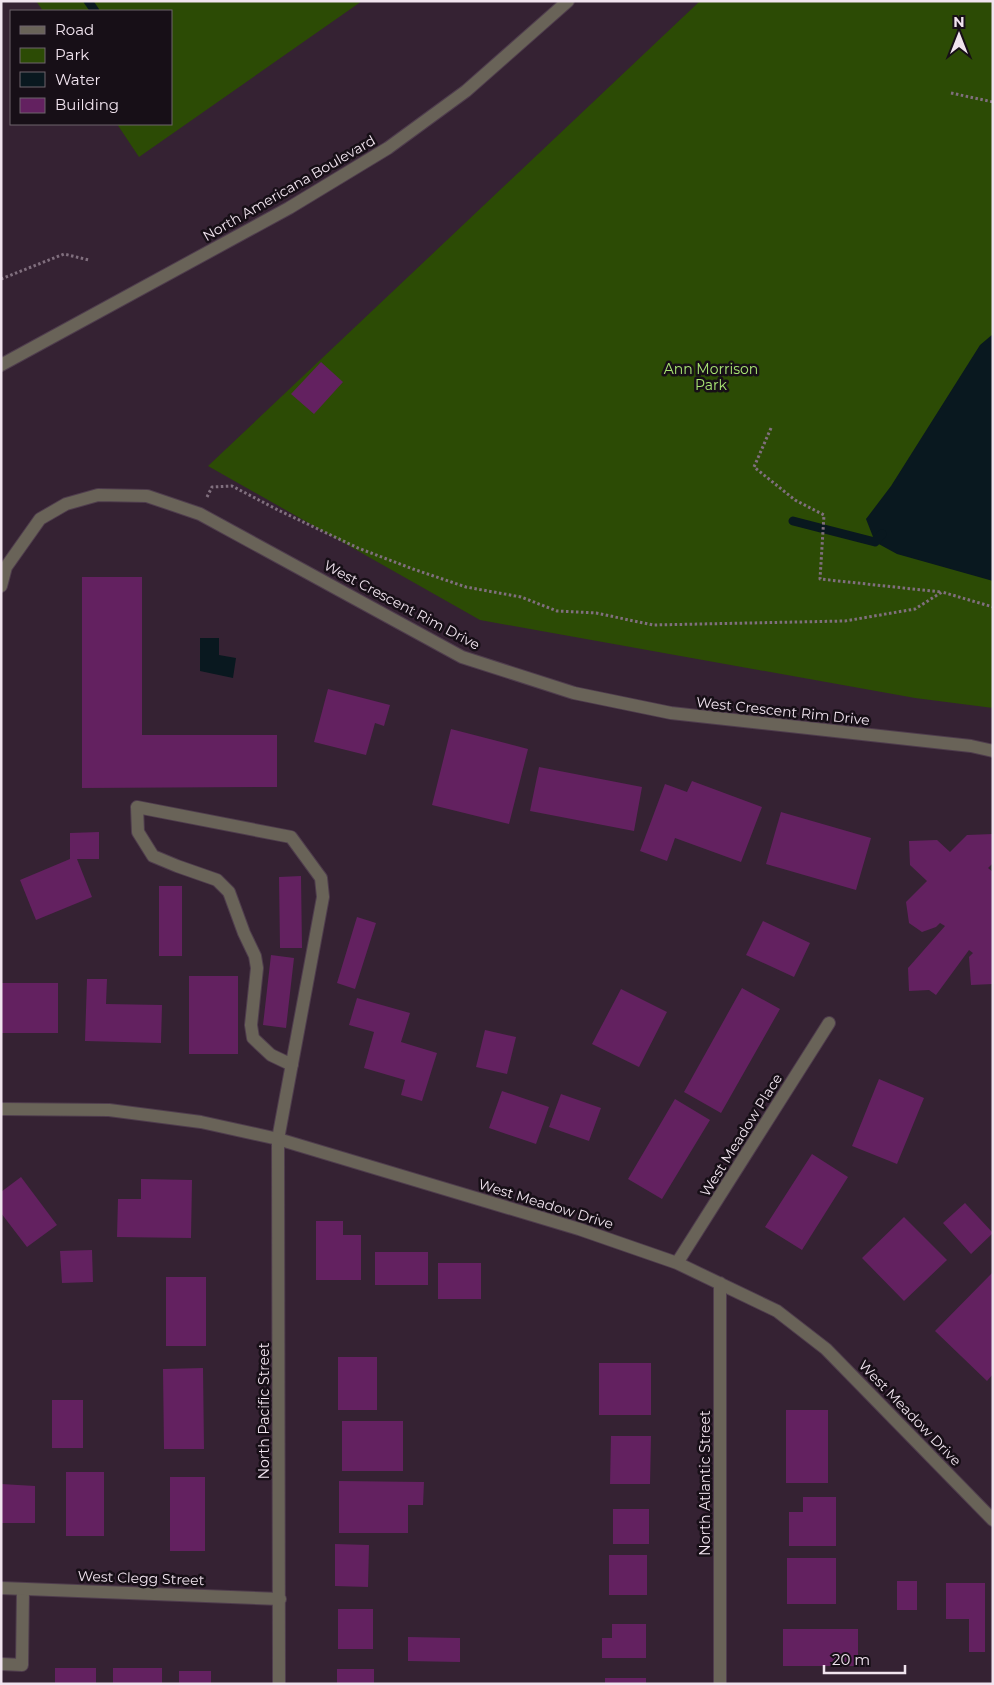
<svg xmlns="http://www.w3.org/2000/svg" width="994" height="1685" font-family="Montserrat,sans-serif">
  <rect width="100%" height="100%" fill="#352233"/>
  <!-- green -->
  <path fill="#2c4b05" d="M36,1h326l-223,156 -22,-33h54v-113h-128z
    M700,1h293v707l-78,-10 -435,-78 -272,-154z"/>
  <!-- water -->
  <path fill="#09181f" d="M993,334v247l-96,-27 -22,-12 -9,-23 25,-33 89,-141z
    M200,638h19v17l17,3 -3,20 -33,-7z"/>
  <g fill="none" stroke-linecap="round" stroke-linejoin="round">
    <!-- stream -->
    <path stroke="#09181f" stroke-width="9" d="M88,1l7,10
      M793,521l82,21 7,-8"/>
  </g>
  <!-- building -->
  <path fill="#632160" d="M321,362l22,20 -29,32 -23,-20z
    M82,577h60v158h135v52l-195,1z
    M328,689l62,16 -6,21 -9,-3 -9,32 -52,-13z
    M451,729l77,20 -19,75 -77,-19z
    M539,767l103,20 -8,44 -104,-20z
    M692,781l70,26 -21,55 -66,-24 -8,23 -27,-10 25,-67 22,8z
    M781,812l90,26 -15,52 -90,-26z
    M99,832v27h-22l15,38 -56,23 -16,-40 50,-21v-26z
    M993,834v29l-5,5 5,4v112l-22,1 -2,-28 4,-4 -4,-3 -33,45 -7,-5 -20,1 -1,-23 37,-42 -5,-3 -4,4 -14,5 -13,-9 -3,-21 21,-21 -17,-16 -1,-24 28,-1 13,12 17,-17z
    M301,876l1,72h-22l-1,-71z
    M159,886h23v70h-23z
    M357,917l19,6 -21,66 -18,-6z
    M763,921l47,22 -16,34 -48,-22z
    M271,955l23,3 -8,70 -23,-3z
    M189,976h49v78h-49z
    M87,979h20l-1,25 56,1 -1,38 -76,-2z
    M1,983h57v50h-57z
    M742,988l38,21 -59,104 -37,-21z
    M621,989l46,23 -28,55 -47,-23z
    M357,998l53,15 -9,29 36,11 -15,48 -21,-6 4,-15 -41,-12 10,-36 -25,-7z
    M485,1030l31,7 -9,37 -31,-7z
    M879,1079l45,19 -27,66 -45,-18z
    M502,1091l47,16 -13,37 -47,-16z
    M561,1094l40,14 -12,33 -40,-14z
    M675,1099l35,21 -48,79 -34,-20z
    M812,1154l36,23 -46,73 -37,-23z
    M21,1177l36,48 -30,22 -26,-34v-21z
    M141,1179l51,1 -1,58 -74,-1 1,-38h23z
    M965,1203l28,30 -22,21 -28,-31z
    M904,1217l43,43 -43,41 -42,-43z
    M316,1221h27v14h18v45h-45z
    M92,1250l1,32 -31,1 -2,-32z
    M375,1252h53v33h-53z
    M438,1263h43v36h-43z
    M993,1272v102l-6,7 -52,-50z
    M166,1277h40v69h-40z
    M338,1357h39v53h-39z
    M599,1363h52v52h-52z
    M203,1368l1,81h-40l-1,-80z
    M52,1400h31v48h-31z
    M786,1410h42v73h-42z
    M342,1421h61v50h-61z
    M611,1436h40l-1,48h-40z
    M66,1472h38v64h-38z
    M170,1477h35v74h-35z
    M339,1481l85,1 -1,23h-15v28h-69z
    M1,1484l34,2v37h-34z
    M803,1497h33v49h-47v-34h14z
    M613,1509h36v35h-36z
    M335,1544l34,1 -1,42 -33,-1z
    M609,1555h38v40h-38z
    M787,1558h49v46h-49z
    M897,1581h20v29h-20z
    M946,1583h39v69h-16v-33h-23z
    M338,1609h35v40h-35z
    M612,1624h34v34h-44v-20h10z
    M783,1629h75v37h-75z
    M408,1637l52,1v24l-52,-1z
    M55,1668h41v16h-41z
    M113,1668h49v16h-49z
    M337,1669h37v15h-37z
    M179,1671h32v13h-32z
    M605,1678h41v6h-41z"/>
  <g fill="none" stroke-linecap="round" stroke-linejoin="round">
    <!-- service casing -->
    <g stroke="#4f3d4d" stroke-width="14">
      <path id="service" d="M278,1139l45,-242 -2,-19 -30,-41 -154,-30 1,25 15,24 24,10 40,14 12,12 15,41 11,23 2,12 -6,57 2,13 18,17 21,10
        M1,1664l21,1 1,-76"/>
    </g>
    <!-- minor casing -->
    <g stroke="#4f3d4d" stroke-width="14">
      <path id="minor" d="M1,586l5,-19 34,-48 26,-15 32,-9 49,1 53,18 262,143 112,36 97,20 300,33 22,5
        M1,1109l108,1 92,12 77,17 301,90 98,34 100,48 49,38 167,171
        M278,1139l1,545
        M677,1263l152,-240
        M1,1588l279,11
        M720,1684v-401"/>
    </g>
    <!-- tertiary casing -->
    <g stroke="#4f3d4d" stroke-width="14">
      <path id="tertiary" d="M1,365l288,-157 99,-60 78,-57 102,-90"/>
    </g>
    <!-- path -->
    <path stroke="#806f7e" stroke-width="3" stroke-dasharray="2.5 2.5" stroke-linecap="butt" d="M951,93l42,9
      M1,279l63,-25 25,6
      M771,428l-17,39 41,33 29,15 -4,64 121,13
      M207,497l5,-10 20,-1 46,24 80,38 55,21 53,18 55,10 36,14 39,2 57,12 192,-4 70,-12 27,-17 51,15"/>
    <!-- service -->
    <use href="#service" stroke="#696358" stroke-width="12"/>
    <!-- minor -->
    <use href="#minor" stroke="#696358" stroke-width="12"/>
    <!-- tertiary -->
    <use href="#tertiary" stroke="#696358" stroke-width="12"/>
  </g>
  <g text-anchor="middle" dominant-baseline="central" stroke-width="5" stroke-linejoin="round" paint-order="stroke">
    <!-- street labels -->
    <g font-size="14" fill="#f1e4ef" stroke="#170f17">
      <text transform="translate(289 188) rotate(-30)">North Americana Boulevard</text>
      <text transform="translate(402 605) rotate(28)">West Crescent Rim Drive</text>
      <text transform="translate(783 711) rotate(6)">West Crescent Rim Drive</text>
      <text transform="translate(741 1135) rotate(-58)">West Meadow Place</text>
      <text transform="translate(546 1204) rotate(17)">West Meadow Drive</text>
      <text transform="translate(264 1411) rotate(-90)">North Pacific Street</text>
      <text transform="translate(910 1413) rotate(46)">West Meadow Drive</text>
      <text transform="translate(705 1483) rotate(-90)">North Atlantic Street</text>
      <text transform="translate(141 1578) rotate(2)">West Clegg Street</text>
    </g>
    <!-- park labels -->
    <g font-size="14" fill="#a9e574" stroke="#170f17">
      <text x="711" y="369">Ann Morrison<tspan x="711" dy="16">Park</tspan></text>
    </g>
  </g>
  <!-- border -->
  <rect width="994" height="1685" fill="none" stroke="#f1e4ef" stroke-width="5"/>
  <!-- legend -->
  <rect x="10" y="10" width="162" height="115" fill="#170f17" stroke="#6e646d"/>
  <rect x="20" y="26" width="25" height="8" fill="#696358" stroke="#6e646d"/>
  <text x="55" y="35" font-size="15" fill="#f1e4ef">Road</text>
  <rect x="20" y="48" width="25" height="15" fill="#2c4b05" stroke="#6e646d"/>
  <text x="55" y="60" font-size="15" fill="#f1e4ef">Park</text>
  <rect x="20" y="72" width="25" height="15" fill="#09181f" stroke="#6e646d"/>
  <text x="55" y="85" font-size="15" fill="#f1e4ef">Water</text>
  <rect x="20" y="98" width="25" height="15" fill="#632160" stroke="#6e646d"/>
  <text x="55" y="110" font-size="15" fill="#f1e4ef">Building</text>
  <!-- north arrow -->
  <g transform="translate(959 35)" stroke="#170f17" stroke-width="4" paint-order="stroke">
  <path d="M0-4L9 19L0 12L-9 19Z" fill="#f1e4ef"/>
  <text y="-8" font-size="14" font-weight="bold" text-anchor="middle" fill="#f1e4ef">N</text>
  </g>
  <!-- scale -->
  <path d="M824 1665v8h81v-8" fill="none" stroke="#f1e4ef" stroke-width="2.5"/>
  <text x="832" y="1665" font-size="15" fill="#f1e4ef" stroke="#170f17" stroke-width="4" paint-order="stroke">20 m</text>
</svg>
